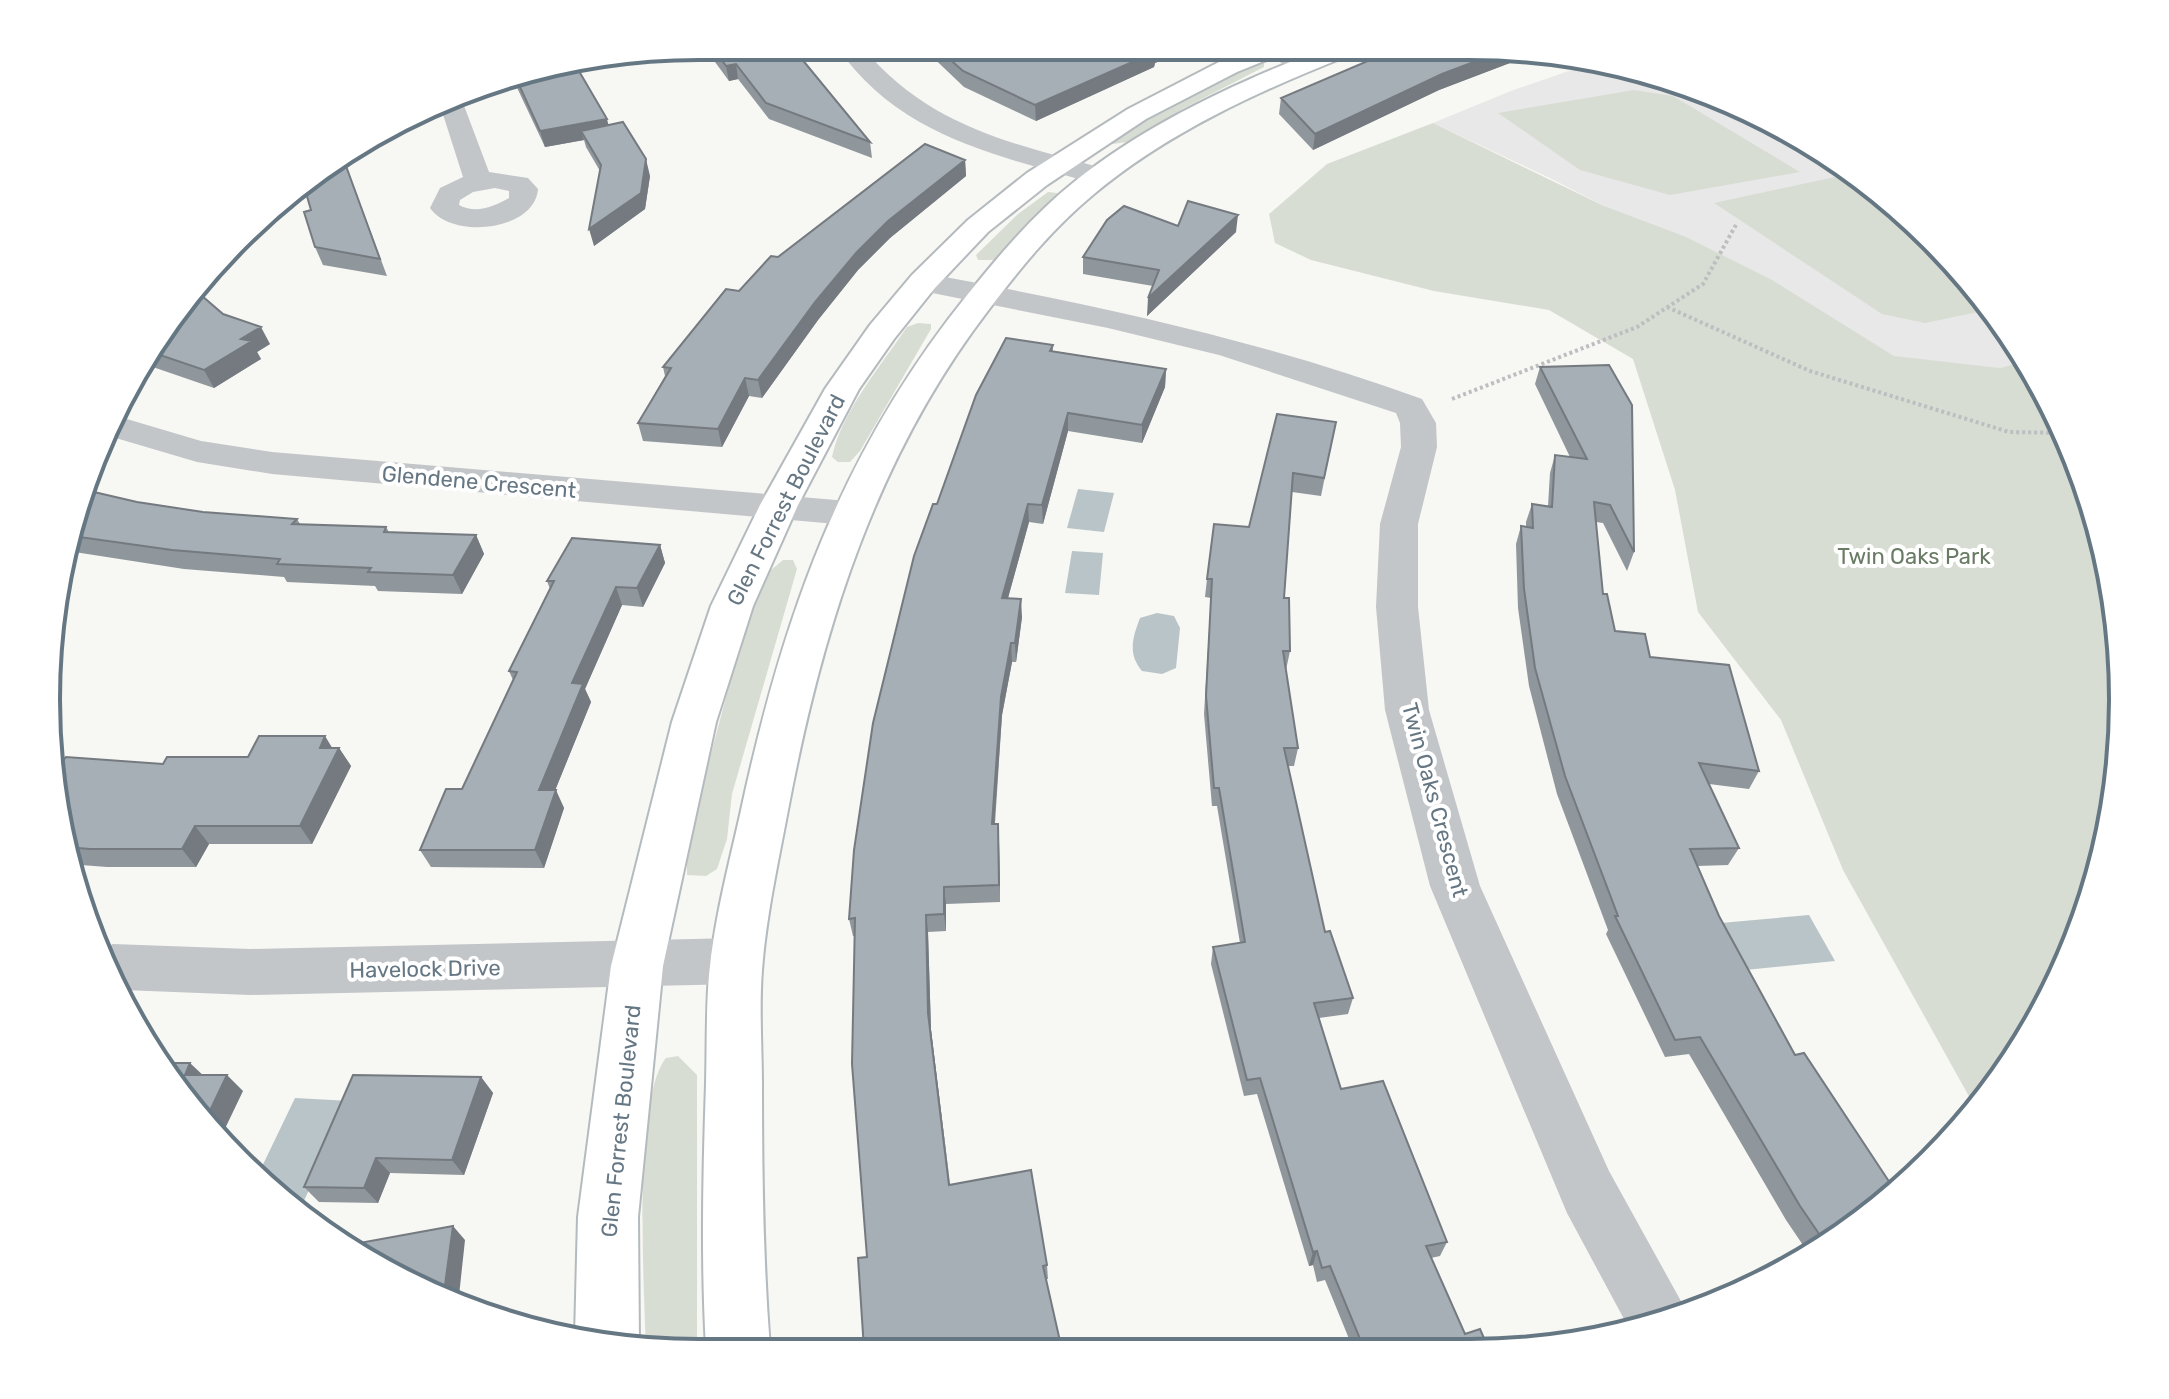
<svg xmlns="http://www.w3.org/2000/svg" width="2169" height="1399" font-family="Rubik,sans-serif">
  <rect width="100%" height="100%" fill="#f7f7f3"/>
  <!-- built -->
  <path fill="#e7e8e7" d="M1592,63l166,50 142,95 88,93 37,60 -43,12 -63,-4 -365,-189 -121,-57 78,-32z"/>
  <!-- green -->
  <path fill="#d8ddd4" d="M1259,61l5,2v4l-78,40 -58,35 -16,2 -5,-4 59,-36z
    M1634,90l39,6 127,76 -130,23 -90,-25 -82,-57z
    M1433,123l171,83 82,31 86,43 122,76 106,12 25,-7c125,201 126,458 11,664 -16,29 -40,57 -60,84l-133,-239 -62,-150 -83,-108 -23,-122 -42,-131 -84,-49 -115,-19 -123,-31 -36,-17 -6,-29 58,-50z
    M1849,174l51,34 92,101 -67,14 -43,-9 -168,-111z
    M1048,192l9,1 1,6 -63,61h-17l-2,-5 42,-41z
    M918,323l13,1v5l-71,122 -10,11h-12l-6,-5c9,-44 50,-93 75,-130z
    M783,560h10l4,9 -65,225 -5,45 -10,30 -11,7 -19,-1v-18l16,-73 31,-117 15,-48 22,-49z
    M678,1056l19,19v273h-51c-2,-58 -13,-250 20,-290z"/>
  <!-- water -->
  <path fill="#b8c4c8" d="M1078,489l36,4 -10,39 -37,-4z
    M1072,551l31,2 -4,42 -34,-2z
    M1157,613l17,3 6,12 -4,40 -14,6 -20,-3c-14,-17 -10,-32 -2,-53z
    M1809,915l26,46 -90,9 -24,-47z
    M295,1098l55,3 -48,104c-20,-1 -33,-14 -45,-28z"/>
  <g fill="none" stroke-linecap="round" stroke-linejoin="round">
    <!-- secondary casing -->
    <g stroke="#b4babe" stroke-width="4">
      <path id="secondary" d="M1250,50h33l-4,5 -42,17 -91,47 -99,66 -59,47 -54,57 -40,50 -35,50 -61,116 -45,101 -37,116 -53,244 -25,251 1,128 -1,3 -23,-1 -40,-10 3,-120 33,-251 61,-244 39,-116 49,-101 65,-116 45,-64 42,-50 56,-55 59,-47 101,-64 91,-47z
        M1320,50h34l-4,5c-89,35 -182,77 -256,139 -40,33 -73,73 -104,114 -114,148 -168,321 -202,502 -10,53 -22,107 -26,160 -3,39 0,77 0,116 0,88 1,175 8,262h-64c-5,-88 -3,-176 0,-264 1,-36 0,-73 3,-109 5,-54 19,-107 31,-160 42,-197 100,-362 228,-521 32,-40 66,-80 106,-112 72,-58 161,-99 246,-132z"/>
    </g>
    <!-- path -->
    <path stroke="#bcbec0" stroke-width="4" stroke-dasharray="3 3" stroke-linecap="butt" d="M1667,307l143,64 199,61 55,1
      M1452,399l185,-72 66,-43 34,-61"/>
    <!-- street -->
    <path fill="#c2c6c9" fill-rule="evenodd" d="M837,47h25c68,81 150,96 247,123l4,6 -4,6 -10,2 -10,-2c-97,-28 -191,-47 -252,-135z
      M1258,50c19,-1 47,-3 60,14l-3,5h-18l-35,-14z
      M460,95l29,77 39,6 10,11c-3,42 -86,51 -108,19l10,-20 23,-11 -23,-72zM495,188l14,3v7c-16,9 -33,16 -50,7l1,-5 13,-8z
      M923,273c170,31 337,67 499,126l14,24 1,24 -19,77v83l11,103 51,176 129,285 78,141 -56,20 -64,-119 -137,-327 -45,-176 -9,-103 4,-83 21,-77 -1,-24 -4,-10 -177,-58 -111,-27 -196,-39 -5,-7 5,-7z
      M120,417l81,24 71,11 576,49 14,3 5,9 -5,9 -14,3 -576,-51 -75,-12 -88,-26z
      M737,938l18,7 8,16 -8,16 -18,7 -487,11 -127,-5 -19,-42 9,-4 137,5z"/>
    <!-- secondary -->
    <use href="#secondary" fill="#fff" fill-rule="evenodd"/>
  </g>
  <!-- wall -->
  <path fill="#8f969c" d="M700,46l92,1 78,95 2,16 -103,-39 -31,-40 -9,2 -25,-34 -126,22 30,56 42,51 -5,33 -51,37 6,-75 -14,-24 -2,-7 -39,7 -33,-70z
    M922,47l266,2 -33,14 -1,4 -118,54 -72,-34z
    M1391,51h133l-1,7 -84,32 -126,60 -34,-36 2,-16z
    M965,160l1,16 -76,62 -32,32 -40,50 -56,78 -13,-2 -27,51 -79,-6 -5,-18 27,-47 -2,-9 76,-76 39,-34z
    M346,166l6,16 35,94 -64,-11 -8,-18 -4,-37z
    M1178,226l58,6 -89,84 6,-30 -70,-12v-17z
    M181,301l42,13 47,30 -13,8 4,7 -47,29 -67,-23z
    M1053,345v6l113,18 -1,18 -23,56 -74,-12 -25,93 -14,-2 -21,76 14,19 -6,45h-4l-10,53 -7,109h3l1,18 1,60 -54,2v27l-18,1 3,98 19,155 97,80 1,14h-2l16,71 -198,-1 3,-92 -13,-321h-1l-4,-17 88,-415z
    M1540,367l94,185 -7,19 -24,-48 -7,-1 7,72 12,37 35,26 109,114 -10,18 -40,-5 30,64 -11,17 -31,1 22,50 149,302 -59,36 -23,-34 -97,-166 -24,3 -59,-123 2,-4 -51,-136 -28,-108 -11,-78 -2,-64 5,-18 5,1v-5l6,-18 16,2 2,-33 5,-18 15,2 -35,-73z
    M1336,422l-15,74 -29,-4 -8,106 6,53 -4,19 12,78 -4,18h-6l37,166 28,66 -5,16 -29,4 22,71 106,153 -7,14 -9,2 34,76 25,18 -136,-1 -29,-71 -8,2 -4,-17 -4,1 -52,-172 -13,2 -33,-132 2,-17 27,-4 -23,-137h-5l-8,-92 7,-116 -6,-1 2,-18z
    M81,489l56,13 66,10 94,7 3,5 86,3 3,5 87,3 8,19 -22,40 -84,-3 -3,-5 -88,-4 -3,-5 -100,-8 -116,-18z
    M660,545l5,18 -22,44 -21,-2 -37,84 6,13 -36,88 9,18 -20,60 -113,-1 -11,-17 42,-61 51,-109 -4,-9 41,-82 -3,-8z
    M333,748h6l12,18 -39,78h-103l-13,23h-89l-39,-3 -10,-97 105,-3 85,-7z
    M481,1077l12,16 -29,82 -74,-2 -12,30 -59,-1 -15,-15z"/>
  <!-- shaded-wall -->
  <path fill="#747a7f" d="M700,46h4v1l-130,22 -1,-2z
    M1153,49h35l-33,14 -1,4 -118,54 -1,-16z
    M1503,51h21l-1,7 -84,32 -126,60 2,-16 127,-60z
    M736,64l2,15 -9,2 -3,-15z
    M607,119l4,16 -30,-4 3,9 -39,7 -5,-16z
    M646,159l4,17 -5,33 -51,37 -5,-17z
    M965,160l1,16 -76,62 -32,32 -40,50 -56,78 -4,-18 57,-78 41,-49 32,-32z
    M1238,215l-2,17 -89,84 1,-18z
    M261,327l9,17 -13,8 4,7 -47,29 -10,-18 37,-31z
    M1166,369l-1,18 -23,56v-18z
    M745,378l4,18 -27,51 -4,-18z
    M1068,413v18l-25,93 -1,-19z
    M1028,504l1,18 -26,94 -1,-18z
    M476,535l8,19 -22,40 -9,-19z
    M660,545l5,18 -22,44 -6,-19z
    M616,587l6,18 -37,84 6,13 -43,106 -9,-18 33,-107z
    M1021,599l1,18 -6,45 -1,-19z
    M1011,643l1,19 -10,53 -9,127 -1,-18 9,-127z
    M325,736l11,18 3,-6 12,18 -39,78 -12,-18 20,-78z
    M556,790l8,18 -20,60 -9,-18z
    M998,824l1,18 1,60 -1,-17z
    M195,826l14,18 -13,23 -14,-18z
    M944,887l2,17v27l-2,-17z
    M926,915l2,17 3,98 21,170 -24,-187z
    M190,1063l17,16 -22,-4z
    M227,1075l16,16 -22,46 -15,-18z
    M481,1077l12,16 -29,82 -12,-15z
    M376,1158l14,15 -12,30 -14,-15z
    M453,1226l12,14 -7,65 -9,-2 -6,-3z
    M1317,1251l-4,14 -4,1 4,-14z"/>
  <!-- building -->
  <path fill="#a6afb5" stroke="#747a7f" stroke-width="2" d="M712,46l80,1 78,95 -104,-39 -30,-39 -10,2z
    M937,48l216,1 -3,1 5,2 -120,53 -72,-34z
    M1391,51h112l-61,23 -127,60 -34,-36z
    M576,66l31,53 -67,12 -25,-55z
    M623,122l23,37 -5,34 -52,36 12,-64 -20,-34z
    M925,144l40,16 -77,61 -32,32 -41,49 -57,78 -13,-2 -27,51 -80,-6 33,-55 -8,-1 63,-78 13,2 32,-35 7,1z
    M346,166l34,93 -65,-12 -11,-35 7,-2 -7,-24 17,-15z
    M1188,201l50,14 -90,83 11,-28 -76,-13 24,-37 17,-14 54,20z
    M194,289l29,25 38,13 -20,12 11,2 -48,29 -50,-17 27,-52z
    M1006,338l47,7 -3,6 116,18 -24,56 -74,-12 -26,92 -14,-1 -26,94 19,1 -6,44h-4l-10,54 -9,127h6l1,61 -55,2v27l-18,1 2,98 21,172 82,-15 16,95 -4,1 19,84 -163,-1v-4l-19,4h-16l-6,-91 9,-1 -15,-193 3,-146 -6,1 5,-69 19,-127 41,-167 19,-52h4l39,-109z
    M1609,365l23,40 2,147 -24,-47 -16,-3 9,92h4l8,37 30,3 5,23 79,8 30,106 -60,-8 40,85 -49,1 29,67 76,139 9,-2 92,139 -28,26 -42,26 -26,-38 -100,-169 -25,3 -60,-124h3l-53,-140 -30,-108 -11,-79 -3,-63 12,2 -1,-24 20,3 3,-52 32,4 -47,-92z
    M1277,414l59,8 -12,56 -31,-5 -9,125h5l1,53h-7l15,97h-14l41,184 5,-1 23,67 -39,5 27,86 42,-8 64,161 -21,4 39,88 15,-5 10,23 -125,-1 -35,-85 -8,2 -5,-17 -4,1 -53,-174 -13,2 -34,-133 32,-5 -26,-154h-5l-8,-92 6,-117h-5l7,-55 35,3z
    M81,489l56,13 66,10 94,7 -5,5 94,3 -2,5 92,3 -23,40 -85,-3 3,-4 -94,-4 3,-5 -108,-9 -100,-14z
    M572,538l88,7 -23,43 -21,-1 -44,96 11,1 -44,106h17l-21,60h-115l26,-61h16l55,-117 -8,-1 45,-90h-7z
    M259,736h66l-5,12h19l-39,78h-105l-13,23h-92l-24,-2 -8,-80 8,-10 97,7 4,-7h81z
    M157,1063h33l-5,12h42l-21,44z
    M353,1075l128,2 -29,83 -76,-2 -12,30 -60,-1z
    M453,1226l-10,74 -89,-56z"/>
  <g text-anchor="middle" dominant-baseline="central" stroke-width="8" stroke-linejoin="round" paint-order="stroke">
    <!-- street labels -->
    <g font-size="22" fill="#667784" stroke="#fff">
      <text transform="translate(479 482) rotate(5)">Glendene Crescent</text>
      <text transform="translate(786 500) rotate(-63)">Glen Forrest Boulevard</text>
      <text transform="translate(1435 800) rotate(75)">Twin Oaks Crescent</text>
      <text transform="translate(425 969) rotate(-1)">Havelock Drive</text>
      <text transform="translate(621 1121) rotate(-84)">Glen Forrest Boulevard</text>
    </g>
    <!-- park labels -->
    <g font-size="22" fill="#697b65" stroke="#fff">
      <text x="1914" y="556">Twin Oaks Park</text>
    </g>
  </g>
  <!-- crop -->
  <path d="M0 0H2169V1399H0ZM699 60H1470A639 639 0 0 1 2109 699V700A639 639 0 0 1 1470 1339H699A639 639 0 0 1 60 700V699A639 639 0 0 1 699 60Z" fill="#fff" fill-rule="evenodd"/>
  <path fill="none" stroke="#667784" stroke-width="4" d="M699 60H1470A639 639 0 0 1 2109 699V700A639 639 0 0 1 1470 1339H699A639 639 0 0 1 60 700V699A639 639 0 0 1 699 60Z"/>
</svg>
